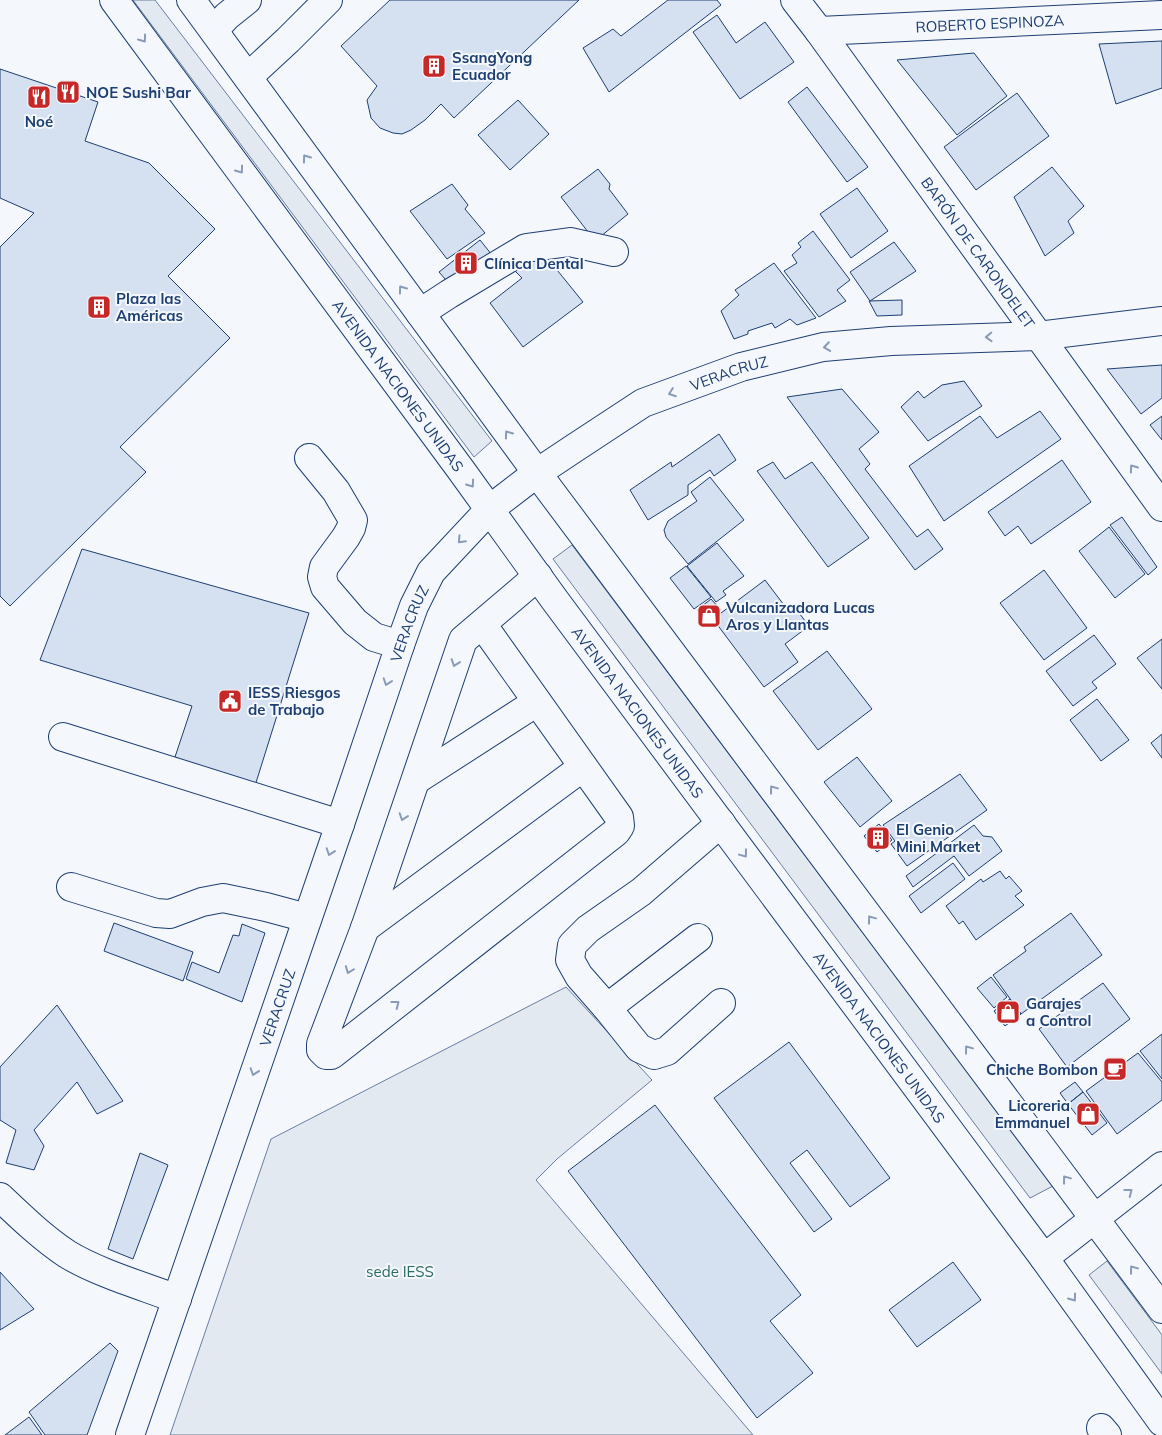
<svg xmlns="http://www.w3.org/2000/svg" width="1162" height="1435" font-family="Mulish,sans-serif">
  <rect width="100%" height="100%" fill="#f4f7fb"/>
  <!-- green -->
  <path fill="#e3e9f0" stroke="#687fa3" d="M133,0h22l337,441 -18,16z
    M572,545l481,641 -23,12 -477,-639z
    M566,987l86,93 -95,79 -21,21 217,255h-583l101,-296z
    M1107,1261l55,74v39l-73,-99z"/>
  <!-- building -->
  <path fill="#d5e0f0" stroke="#1d3f73" d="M390,0h189l-125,118 -13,-14 -16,16 -14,10 -9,4 -9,-1 -13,-5 -9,-10 -4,-18 10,-14 -36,-40z
    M668,0h49l4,5 -112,87 -26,-44 30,-19 8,7z
    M717,15l19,28 29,-21 29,40 -54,37 -47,-67z
    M1162,41v47l-46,16 -17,-60z
    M974,53l33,43 -50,39 -60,-75z
    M0,69l98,33 -13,39 64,22 66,66 -47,47 62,62 -110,109 26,25 -136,134 -10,-10v-349l34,-34 -34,-15z
    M807,87l61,80 -21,15 -59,-80z
    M1017,93l32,43 -73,54 -32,-43z
    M518,100l31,34 -39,36 -32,-35z
    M1052,167l32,39 -16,15 6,12 -29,23 -31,-59z
    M598,169l12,15 -1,5 19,25 -33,27 -34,-44z
    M452,184l16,21 -3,4 20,24 -38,26 -37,-48z
    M857,188l31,43 -37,27 -31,-44z
    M813,231l37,49 -13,10 9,11 -27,16 -35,-46 13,-8 -5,-8 9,-8 -3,-4z
    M480,240l12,15 -40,32 -13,-15z
    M894,242l22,29 -46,30 -20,-29z
    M540,249l43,53 -60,45 -33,-44 32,-25 -8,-8z
    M774,263l42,55 -19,7 -7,-6 -15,9 -3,-5 -24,8v3l-14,5 -13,-28 18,-16 -4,-5z
    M902,300v15l-25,1 -8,-15z
    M1162,365v33l-21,16 -34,-45z
    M964,381l18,25 -54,35 -27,-34 17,-16 6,7 18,-13z
    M842,389l37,43 -20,17 11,15 -5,5 52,68 11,-8 15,20 -28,21 -128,-173z
    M1040,411l21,28 -117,82 -35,-55 71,-50 17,22z
    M1162,416v24l-12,-15z
    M719,434l17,26 -22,16 -4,-6 -22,15v10l-40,25 -18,-30 41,-28 1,5z
    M1062,460l29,42 -60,42 -13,-18 -13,10 -17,-24z
    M773,462l12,17 27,-17 57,76 -41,29 -71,-96z
    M710,477l34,43 -56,44 -22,-27 -2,-7 4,-9 29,-20 -6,-9z
    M1122,517l35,50 -9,8 -38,-50z
    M1109,527l36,47 -30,24 -36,-47z
    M717,543l27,33 -21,15 3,4 -10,7 -29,-36z
    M82,549l227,64 -55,176 -79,-32 17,-51 -152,-46z
    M686,566l25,31 -17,12 -24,-31z
    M1044,570l43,58 -43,32 -44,-57z
    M765,580l22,29 6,-4 16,21 -24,18 13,18 -34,25 -51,-68z
    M711,599l10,11 -13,12 -11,-12z
    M1094,635l22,29 -24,18 5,6 -24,18 -27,-35z
    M1162,639v50l-25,-31z
    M827,651l45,58 -54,41 -45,-59z
    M1097,699l32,41 -28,21 -31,-41z
    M1162,734v24l-11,-15z
    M857,757l35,44 -32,26 -36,-45z
    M960,774l27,36 -80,56 -16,-22 4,-3 -12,-16z
    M879,824l13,16 -15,12 -13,-16z
    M974,825l9,11 9,1 10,14 -33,25 -15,-20 -41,31 -7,-11z
    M953,863l12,16 -44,34 -12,-17z
    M1000,871l6,8 3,-3 13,15 -7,5 9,9 -48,35 -13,-19 -4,3 -13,-18 35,-27 2,3z
    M1071,913l31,42 -81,59 -28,-39 33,-24 -2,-4z
    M114,923l79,29 -10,29 -79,-30z
    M242,924l23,9 -23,69 -56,-23 6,-17 27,11 14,-38 6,1z
    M991,977l16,20 -13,11 -17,-20z
    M1103,983l27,36 -63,48 -28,-38z
    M1010,999l11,15 -16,12 -11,-15z
    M57,1005l66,96 -26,13 -20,-32 -43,48 10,16 -10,24 -28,-7 10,-33 -16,-10v-53z
    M1162,1034v45l-22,-28z
    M789,1042l101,136 -40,29 -43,-57 -17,13 42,56 -18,13 -100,-134z
    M1138,1053l24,29v18l-45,34 -31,-43z
    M1075,1082l8,10 -15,12 -8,-11z
    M1083,1092l24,31 -15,12 -24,-31z
    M655,1105l146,190 -31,26 43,52 -56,45 -189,-247z
    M140,1153l28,12 -35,94 -25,-10z
    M953,1262l28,38 -64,47 -28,-37z
    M0,1272l34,37 -34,21z
    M110,1343l8,8 -31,84h-42l-16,-23z
    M29,1417l13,18h-37z"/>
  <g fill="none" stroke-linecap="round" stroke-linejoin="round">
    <!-- minor casing -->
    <g stroke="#1d3f73" stroke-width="30">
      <g id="minor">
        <path id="s1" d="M795,0l24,31 343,476"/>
        <path d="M214,30l13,-14 20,-16"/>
        <path id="s2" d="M819,31l343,-16"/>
        <path d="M248,77l40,-37 40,-40"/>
        <path d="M420,313l29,-19 77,-46 44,-6 44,10"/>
        <path d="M309,458l27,33 17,29 -2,8 -5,9 -22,30 -2,10 3,10 30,35 19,15 26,8"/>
        <path d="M482,624l137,193 1,9 -4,6 -282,221 -3,2h-5l-5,-5v-6l44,-116 98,-288 75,-64"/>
        <path d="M63,737l277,87"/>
        <path d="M416,780l121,-78"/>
        <path d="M721,823l-80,69 -53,37 -16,16 -2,15 9,16 28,32 32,40 15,7 13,-4 54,-48"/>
        <path d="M71,887l85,26 14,1 32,-12 21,-4 43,9 41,11"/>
        <path d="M365,928l218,-161"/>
        <path d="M607,1008l91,-70"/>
        <path d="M0,1197c21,20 43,41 67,57 31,19 76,32 110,45"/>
        <path d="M1044,1258l118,-92"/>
        <path d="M1101,1428l6,7"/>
        <path id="s3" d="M130,1435l210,-611 60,-179 14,-39 17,-34 59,-63 47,-36 36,-24 70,-46 98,-36 82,-20 68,-6 147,-5 124,-15"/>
      </g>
    </g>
    <!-- major casing -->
    <g stroke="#1d3f73" stroke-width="30">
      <g id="major">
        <path id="s4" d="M114,0l347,470 93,129 490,659 118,164"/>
        <path d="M191,0l346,473 625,836"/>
      </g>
    </g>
    <!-- minor -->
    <use href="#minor" stroke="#f4f7fb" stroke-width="28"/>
    <!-- major -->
    <use href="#major" stroke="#f4f7fb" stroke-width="28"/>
  </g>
  <!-- one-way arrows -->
  <defs><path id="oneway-chevron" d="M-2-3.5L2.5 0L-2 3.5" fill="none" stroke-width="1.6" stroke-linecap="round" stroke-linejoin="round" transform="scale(1.25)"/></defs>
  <g stroke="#889bb7">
    <use href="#oneway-chevron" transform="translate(143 39) rotate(54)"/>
    <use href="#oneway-chevron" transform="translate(306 158) rotate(-126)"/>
    <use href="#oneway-chevron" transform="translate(240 170) rotate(54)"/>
    <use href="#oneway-chevron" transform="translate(402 289) rotate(-126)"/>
    <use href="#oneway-chevron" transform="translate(989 337) rotate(178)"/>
    <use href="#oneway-chevron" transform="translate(827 347) rotate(172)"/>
    <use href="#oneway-chevron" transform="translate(672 393) rotate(160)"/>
    <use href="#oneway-chevron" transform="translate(508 434) rotate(-126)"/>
    <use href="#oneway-chevron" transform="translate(1133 468) rotate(-126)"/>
    <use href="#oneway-chevron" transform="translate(471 484) rotate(54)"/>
    <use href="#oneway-chevron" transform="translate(461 540) rotate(133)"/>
    <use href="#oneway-chevron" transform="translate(455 663) rotate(109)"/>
    <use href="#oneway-chevron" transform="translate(387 682) rotate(109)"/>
    <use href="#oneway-chevron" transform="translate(773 789) rotate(-127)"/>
    <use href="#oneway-chevron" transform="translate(403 817) rotate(109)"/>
    <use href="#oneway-chevron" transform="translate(330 852) rotate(109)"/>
    <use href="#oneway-chevron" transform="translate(744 854) rotate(53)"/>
    <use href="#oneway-chevron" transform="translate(871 919) rotate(-127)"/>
    <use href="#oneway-chevron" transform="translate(349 970) rotate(111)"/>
    <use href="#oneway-chevron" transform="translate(396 1004) rotate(-38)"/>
    <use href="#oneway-chevron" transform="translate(968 1049) rotate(-127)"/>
    <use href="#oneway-chevron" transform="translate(254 1072) rotate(109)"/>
    <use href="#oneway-chevron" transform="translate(1066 1179) rotate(-127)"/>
    <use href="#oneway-chevron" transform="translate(1129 1192) rotate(-38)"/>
    <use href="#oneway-chevron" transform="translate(1133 1269) rotate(-127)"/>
    <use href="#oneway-chevron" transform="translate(1073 1298) rotate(54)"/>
  </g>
  <!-- icons -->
  <defs>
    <g id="building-square" transform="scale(1.25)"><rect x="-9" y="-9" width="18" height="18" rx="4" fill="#c62828" stroke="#f4f7fb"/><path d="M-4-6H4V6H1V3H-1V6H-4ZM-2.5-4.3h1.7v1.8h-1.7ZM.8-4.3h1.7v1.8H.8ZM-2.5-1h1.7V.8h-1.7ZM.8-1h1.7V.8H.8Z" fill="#fff"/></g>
    <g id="restaurant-square" transform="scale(1.25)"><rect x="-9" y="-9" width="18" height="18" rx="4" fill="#c62828" stroke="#f4f7fb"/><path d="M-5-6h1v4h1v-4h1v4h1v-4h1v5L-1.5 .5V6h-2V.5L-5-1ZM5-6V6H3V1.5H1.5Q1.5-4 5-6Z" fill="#fff"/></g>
    <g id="shop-square" transform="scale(1.25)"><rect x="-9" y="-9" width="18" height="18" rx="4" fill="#c62828" stroke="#f4f7fb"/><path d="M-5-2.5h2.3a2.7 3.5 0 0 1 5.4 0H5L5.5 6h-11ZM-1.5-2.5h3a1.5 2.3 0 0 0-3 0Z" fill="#fff"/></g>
    <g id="civic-square" transform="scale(1.25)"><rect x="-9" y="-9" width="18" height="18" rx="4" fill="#c62828" stroke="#f4f7fb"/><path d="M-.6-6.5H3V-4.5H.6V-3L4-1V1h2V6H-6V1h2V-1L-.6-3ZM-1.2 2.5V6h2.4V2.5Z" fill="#fff"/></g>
    <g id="cafe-square" transform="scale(1.25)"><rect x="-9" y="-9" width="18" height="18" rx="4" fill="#c62828" stroke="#f4f7fb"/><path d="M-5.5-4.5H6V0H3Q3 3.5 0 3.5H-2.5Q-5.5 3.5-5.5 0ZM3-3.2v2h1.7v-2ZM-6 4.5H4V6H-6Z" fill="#fff"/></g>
  </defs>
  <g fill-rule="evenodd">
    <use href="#building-square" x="434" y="66"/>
    <use href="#restaurant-square" x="68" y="92"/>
    <use href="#restaurant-square" x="39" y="97"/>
    <use href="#building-square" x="466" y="263"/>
    <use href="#building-square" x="99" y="307"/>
    <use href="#shop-square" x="709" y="616"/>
    <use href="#civic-square" x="230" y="701"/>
    <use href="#building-square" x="878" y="838"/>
    <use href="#shop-square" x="1008" y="1012"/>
    <use href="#cafe-square" x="1115" y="1069"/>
    <use href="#shop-square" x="1088" y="1114"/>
  </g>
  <g text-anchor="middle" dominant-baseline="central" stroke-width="4" stroke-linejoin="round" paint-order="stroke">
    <!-- street labels -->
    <g font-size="15" fill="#1d3f73" stroke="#f4f7fb">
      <text stroke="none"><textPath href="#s2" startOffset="171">ROBERTO ESPINOZA</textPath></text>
      <text stroke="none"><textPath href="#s1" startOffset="312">BARÓN DE CARONDELET</textPath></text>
      <text stroke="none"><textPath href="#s3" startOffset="1278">VERACRUZ</textPath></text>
      <text stroke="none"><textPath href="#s4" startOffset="479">AVENIDA NACIONES UNIDAS</textPath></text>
      <text stroke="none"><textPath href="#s3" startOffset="858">VERACRUZ</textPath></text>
      <text stroke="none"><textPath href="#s4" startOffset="884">AVENIDA NACIONES UNIDAS</textPath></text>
      <text stroke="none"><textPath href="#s3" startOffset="452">VERACRUZ</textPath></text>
      <text stroke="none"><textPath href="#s4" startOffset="1289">AVENIDA NACIONES UNIDAS</textPath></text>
    </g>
    <!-- poi labels -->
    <g font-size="15" font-weight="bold" fill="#1d3f73" stroke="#f4f7fb" text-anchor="start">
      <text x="452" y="57">SsangYong<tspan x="452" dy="17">Ecuador</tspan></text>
      <text x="86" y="92">NOE Sushi Bar</text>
      <text x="39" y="121" text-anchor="middle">Noé</text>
      <text x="484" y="263">Clínica Dental</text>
      <text x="116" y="298">Plaza las<tspan x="116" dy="17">Américas</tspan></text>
      <text x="726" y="607">Vulcanizadora Lucas<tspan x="726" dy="17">Aros y Llantas</tspan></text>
      <text x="248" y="692">IESS Riesgos<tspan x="248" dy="17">de Trabajo</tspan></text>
      <text x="896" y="829">El Genio<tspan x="896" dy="17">Mini Market</tspan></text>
      <text x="1026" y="1003">Garajes<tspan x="1026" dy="17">a Control</tspan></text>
      <text x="1098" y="1069" text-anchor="end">Chiche Bombon</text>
      <text x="1070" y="1105" text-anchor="end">Licoreria<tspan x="1070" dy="17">Emmanuel</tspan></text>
    </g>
    <!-- park labels -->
    <g font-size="15" fill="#2c6c60" stroke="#f4f7fb">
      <text x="400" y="1271">sede IESS</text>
    </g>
  </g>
</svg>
